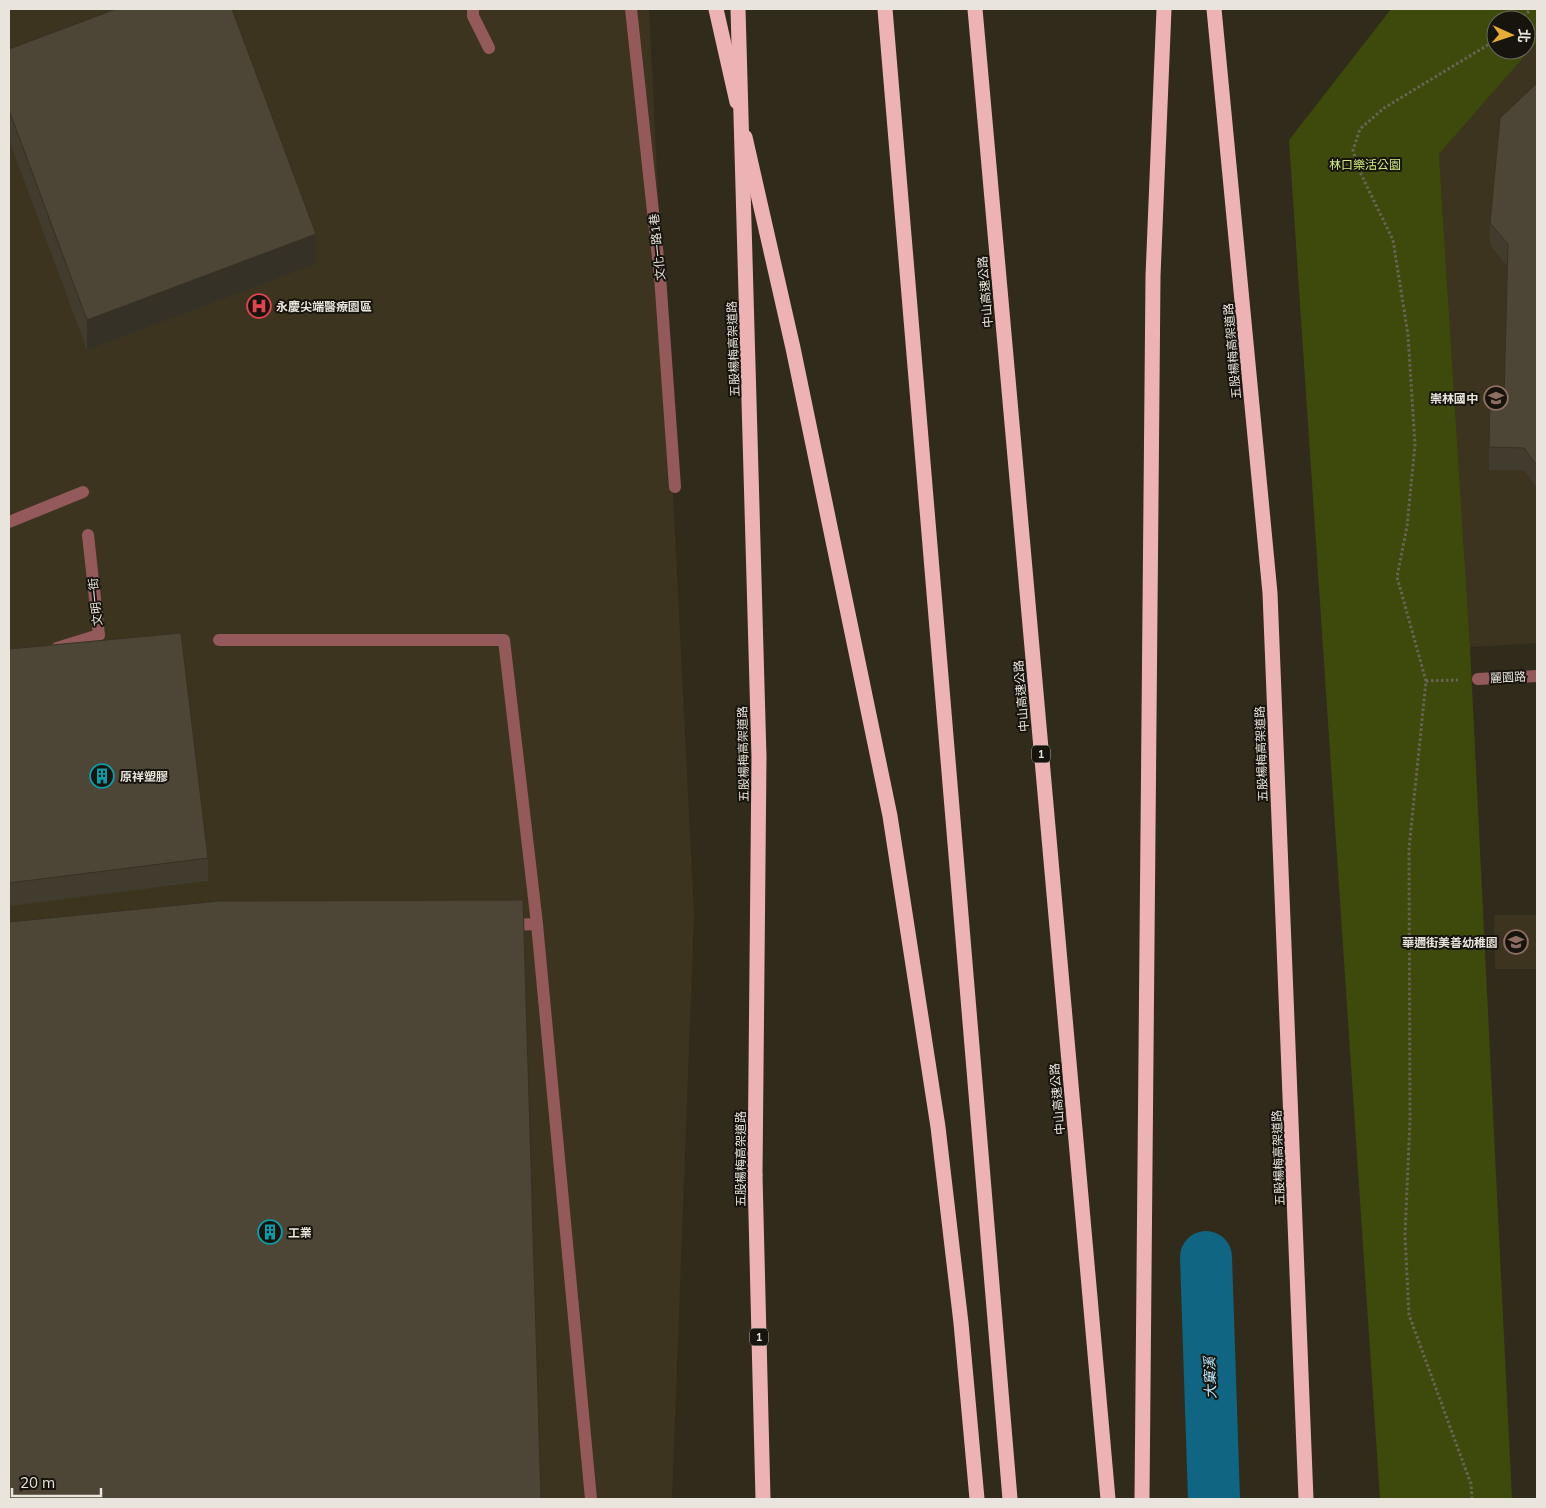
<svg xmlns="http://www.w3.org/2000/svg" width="1546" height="1508" font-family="Mulish,'Noto Sans TC',sans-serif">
  <rect width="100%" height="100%" fill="#312b1c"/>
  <!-- built -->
  <path fill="#3d341f" d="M9,9h640l45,906 -22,584h-663z
    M1537,42v601l-67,4 -31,-493z
    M1494,915h43v54h-42z"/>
  <!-- green -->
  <path fill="#3d4a0b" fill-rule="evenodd" d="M1391,9h146v33l-98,112 31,493 42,852h-132l-91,-1359zM1496,20h30v30h-30z"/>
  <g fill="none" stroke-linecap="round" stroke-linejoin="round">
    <!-- river -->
    <path stroke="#0f6582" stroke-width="52" d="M1206,1257l8,242"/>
    <!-- path -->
    <path stroke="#6a6457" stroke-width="3" stroke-dasharray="2.5 2.5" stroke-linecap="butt" d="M1520,20l11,-11
      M1426,681l32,-1
      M1472,1499l-1,-15 -62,-169 -4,-80 5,-115 -1,-272 17,-167 -29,-104 10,-51 8,-81 -7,-110 -15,-95 -34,-70 -6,-20 7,-21 24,-21 112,-68"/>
    <!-- minor -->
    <path stroke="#93595b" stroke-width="12" d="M473,9v7l16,32
      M631,9l29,267 15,211
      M9,522l74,-30
      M219,640h285l33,284
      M57,648l42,-13 -11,-100
      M1478,679l59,-3
      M508,925l29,-1 54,575"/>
    <!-- highway -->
    <path stroke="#edb3b4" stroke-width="15" d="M716,9l21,93
      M885,9l125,1490
      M975,9l133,1490
      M1214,9l56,584 36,906
      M745,137l48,211 97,468 48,311 23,196 16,176
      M755,1175l8,324
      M1142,1499l11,-1223 11,-267"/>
    <!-- highway-bridge -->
    <path stroke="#edb3b4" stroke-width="15" d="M738,9l21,748 -4,418"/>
  </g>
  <!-- wall -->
  <path fill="#423c2e" d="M9,49l307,215 -229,86 -78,-210z
    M1537,83v405l-13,-18h-35v-23l15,-49 3,-132 -17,-21v-22z
    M9,649l199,209v23l-199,25z"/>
  <!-- shaded-wall -->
  <path fill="#363126" d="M316,234v30l-229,86v-30z"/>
  <!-- building -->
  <path fill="#4d4636" stroke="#363126" d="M116,9h116l84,225 -229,86 -78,-210v-61z
    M1537,83v383l-13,-18 -35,-1 1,-50 14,1 4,-154 -18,-21 10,-105z
    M181,633l27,225 -199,25v-234z
    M523,900l18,599h-532v-577l210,-21z"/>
  <!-- icons -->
  <defs>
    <g id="hospital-ring" transform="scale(1.25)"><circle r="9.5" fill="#17140d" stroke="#e0444e" stroke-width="1.5"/><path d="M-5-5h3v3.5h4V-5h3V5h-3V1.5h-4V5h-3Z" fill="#e0444e"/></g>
    <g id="school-ring" transform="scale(1.25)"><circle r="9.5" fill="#17140d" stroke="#8d6e63" stroke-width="1.5"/><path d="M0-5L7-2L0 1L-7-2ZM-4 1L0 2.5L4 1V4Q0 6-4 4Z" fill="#8d6e63"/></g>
    <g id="building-ring" transform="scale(1.25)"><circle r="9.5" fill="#17140d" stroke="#0f9aa8" stroke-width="1.5"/><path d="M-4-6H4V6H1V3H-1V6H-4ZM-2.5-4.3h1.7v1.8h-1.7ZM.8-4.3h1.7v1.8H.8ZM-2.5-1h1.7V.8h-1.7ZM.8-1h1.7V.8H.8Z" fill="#0f9aa8"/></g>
  </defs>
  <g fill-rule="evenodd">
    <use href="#hospital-ring" x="259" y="306"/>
    <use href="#school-ring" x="1496" y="398"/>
    <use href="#building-ring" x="102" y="776"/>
    <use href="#school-ring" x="1516" y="942"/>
    <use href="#building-ring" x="270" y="1232"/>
  </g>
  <g text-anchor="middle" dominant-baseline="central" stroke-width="4" stroke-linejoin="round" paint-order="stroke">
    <!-- shield labels -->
    <g fill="#17140d" stroke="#aaa69e" stroke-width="1">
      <rect x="1032" y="745.5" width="18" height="17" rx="4"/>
      <rect x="750" y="1328.5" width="18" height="17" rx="4"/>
    </g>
    <g font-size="11" font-weight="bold" fill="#e9e5dc">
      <text x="1041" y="754">1</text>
      <text x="759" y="1337">1</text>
    </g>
    <!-- park labels -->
    <g font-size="12" fill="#d1ed7f" stroke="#17140d">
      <text x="1365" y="164">林口樂活公園</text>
    </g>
    <!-- street labels -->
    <g font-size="12" fill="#e9e5dc" stroke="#17140d">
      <text transform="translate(657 247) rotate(-96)">文化一路1巷</text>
      <text transform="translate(985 292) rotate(-95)">中山高速公路</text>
      <text transform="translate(733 349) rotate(-92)">五股楊梅高架道路</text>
      <text transform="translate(1232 351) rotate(-95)">五股楊梅高架道路</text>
      <text transform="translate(95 602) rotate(-96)">文明一街</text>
      <text transform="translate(1508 677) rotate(-3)">麗園路</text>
      <text transform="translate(1021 696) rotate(-95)">中山高速公路</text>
      <text transform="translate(743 754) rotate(-91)">五股楊梅高架道路</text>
      <text transform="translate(1261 754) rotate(-92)">五股楊梅高架道路</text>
      <text transform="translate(1057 1099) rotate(-95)">中山高速公路</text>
      <text transform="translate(1278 1158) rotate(-92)">五股楊梅高架道路</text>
      <text transform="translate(740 1159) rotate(-90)">五股楊梅高架道路</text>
    </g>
    <!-- poi labels -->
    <g font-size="12" font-weight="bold" fill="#e9e5dc" stroke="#17140d" text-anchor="start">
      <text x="276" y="306">永慶尖端醫療園區</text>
      <text x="1478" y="398" text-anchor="end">崇林國中</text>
      <text x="120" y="776">原祥塑膠</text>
      <text x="1498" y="942" text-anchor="end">華邇街美善幼稚園</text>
      <text x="288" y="1232">工業</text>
    </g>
    <!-- water labels -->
    <g font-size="14" font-style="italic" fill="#bae8fd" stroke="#17140d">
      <text transform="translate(1210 1378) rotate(-92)">大窠溪</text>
    </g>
  </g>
  <!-- border -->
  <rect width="1546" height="1508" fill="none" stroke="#e9e5dc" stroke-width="20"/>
  <!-- north arrow -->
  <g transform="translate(1511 35) rotate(93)"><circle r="24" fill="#17140d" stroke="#6b6860"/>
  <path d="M0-4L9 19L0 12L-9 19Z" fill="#e5ad36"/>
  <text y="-8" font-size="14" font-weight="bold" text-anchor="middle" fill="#e9e5dc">北</text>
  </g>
  <!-- scale -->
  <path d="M12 1488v8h89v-8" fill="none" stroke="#e9e5dc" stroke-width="2.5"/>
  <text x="20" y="1488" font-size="15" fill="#e9e5dc" stroke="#17140d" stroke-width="4" paint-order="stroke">20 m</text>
</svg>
